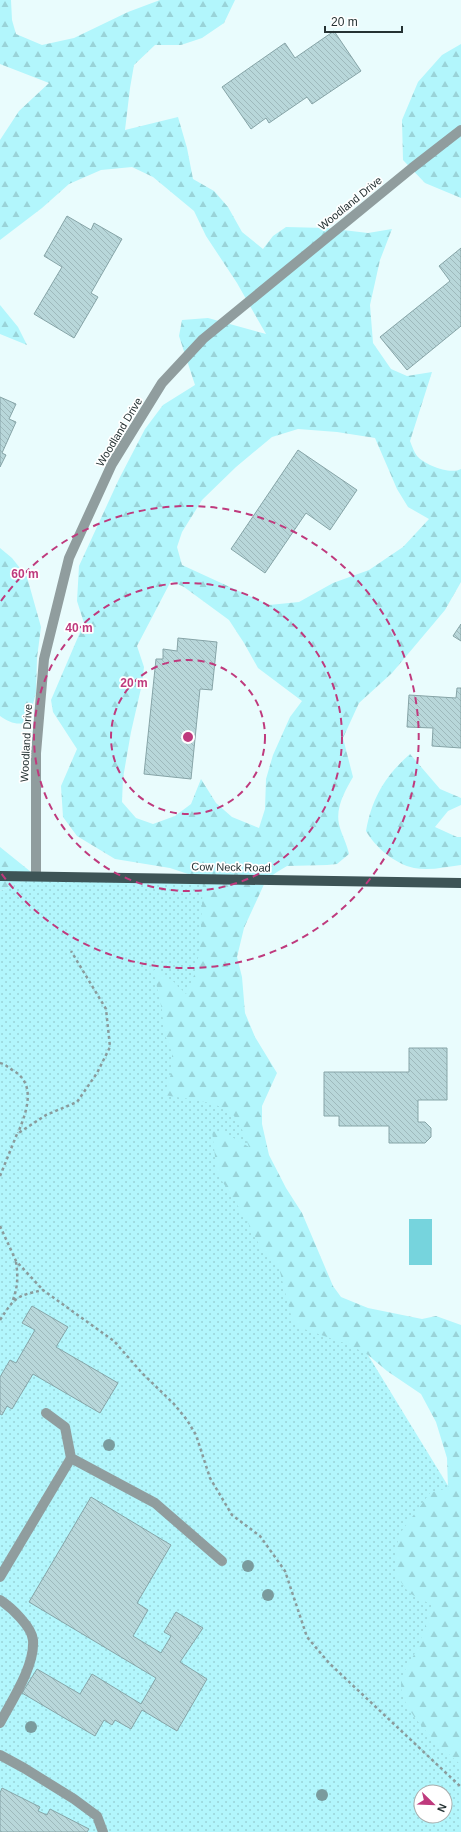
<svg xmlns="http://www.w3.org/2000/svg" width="461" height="1832" font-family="Helvetica,sans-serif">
  <defs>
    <pattern id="grass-dots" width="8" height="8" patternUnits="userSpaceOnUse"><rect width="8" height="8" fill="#b2f6fc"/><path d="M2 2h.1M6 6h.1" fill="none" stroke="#99d3d8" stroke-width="1.8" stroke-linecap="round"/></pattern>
    <pattern id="forest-firs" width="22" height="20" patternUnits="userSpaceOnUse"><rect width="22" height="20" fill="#b2f6fc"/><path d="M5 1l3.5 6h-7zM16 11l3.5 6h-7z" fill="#99d3d8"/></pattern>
    <pattern id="building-back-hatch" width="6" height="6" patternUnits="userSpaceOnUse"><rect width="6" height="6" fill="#b8d7da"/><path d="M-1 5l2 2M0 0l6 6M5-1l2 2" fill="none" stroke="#9eb9bc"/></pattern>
  </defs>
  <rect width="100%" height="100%" fill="#e9fcfd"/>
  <!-- grass -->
  <path fill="url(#grass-dots)" fill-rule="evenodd" d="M36,876l167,3 44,247 121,229 93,152v325h-461v-941zM421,1792h24v24h-24z"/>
  <!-- forest -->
  <path fill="url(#forest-firs)" fill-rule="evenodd" d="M0,0h11l1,20 4,14 26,11 32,-7 54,-26 32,-12h75l-11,23 -22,15 -21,7h-26l-21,20 -4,23 -5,42 53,-13 9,31 6,31 21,12 14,16 14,25 21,17 10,-13 13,-9 40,1 42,5 24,-4 -12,31 -10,45 3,38 18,26 16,7 25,-4 -22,69c2,5 4,11 7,15 8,9 33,19 44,13v113l-16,28 -53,63 -33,30 -16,35 10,39c-9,16 -20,34 -12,54 3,8 6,14 8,23l-12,10 -10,1 -40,1 -10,6 -11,8 -22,48 -7,29 5,20 3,36 10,24 22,36 -15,33v18l7,31 17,33 16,25 31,73 8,11 27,11 54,11 14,-3 25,9v440c-19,-17 -60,-53 -60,-80 0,-13 11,-25 16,-36 6,-14 10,-30 15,-44l-23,-12 -13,-18 -1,-25 6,-18 29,-39 18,-5 -1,-30 -11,-36 -15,-28 -34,-23 -19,-16 -18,-10 -49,-17 -9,-9 -13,-51 -18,-20 -16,-31 -28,-44 -5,-42 13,2 24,14c-4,-11 -10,-28 -19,-35 -14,-11 -49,-14 -66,-17l8,-24v-18l-8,-21 -2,-22 -9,-41 21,13 12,12 9,-21 5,-24 3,-70 -33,-11 -55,-9 -38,-23 -14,-19 -2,-31 16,-37 -24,-37 -2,-12 33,-77 -7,-22 2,-35 40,-87 26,-50 18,-24 32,-20 -16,-49 3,-16 26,-2 58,16 -29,-51 -31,-47 -12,-25 -41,-34 -21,-10 -31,3 -32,14 -27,24 -42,32v-100l19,-29 30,-28 -49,-19zM298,429l39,3 38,6 22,51 11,18 21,12 -26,28 -34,23 -36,13 -34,19 -30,3 -87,-40 -5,-18 5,-15 20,-32 34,-33 36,-30zM171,581l13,6 45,33 15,23 14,25 44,33 -12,16 -17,38 -7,24 -1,30 -6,19 -27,-11 -16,-14 -15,-24 -10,25 -16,12 -22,8 -17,-6 -14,-16 1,-24 8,-46 11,-48 2,-17 -7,-21z
    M461,44v154l-36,-15 -22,-23 -1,-40 16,-38 24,-27z
    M0,305l18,22 9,18 -27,-11z
    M0,548l12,10 15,19 14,50 -4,31 -1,35 -6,22 -5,8c-10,2 -16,-1 -25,-7z
    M410,754l30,35 21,9v7l-13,6 -13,16 22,10h4v28c-15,2 -32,6 -47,3 -19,-4 -39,-21 -48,-37 6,-33 19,-55 44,-77z
    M0,847l36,29 -36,15z"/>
  <!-- water -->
  <path fill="#76d4dd" d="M409,1219h23v46h-23z"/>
  <!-- building -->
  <path fill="url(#building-back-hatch)" stroke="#86a4a7" d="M334,31l27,40 -49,33 -5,-7 -38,26 -3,-5 -15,11 -29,-42 63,-44 10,15z
    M67,216l24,14 3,-7 28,16 -31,54 7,4 -24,41 -40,-24 28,-47 -18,-11z
    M461,248v78l-54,44 -27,-33 70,-56 -11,-15z
    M0,397l16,7 -7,15 7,3 -14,31 4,2 -6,12z
    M298,450l59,40 -27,40 -24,-17 -41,60 -34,-24z
    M461,624v17l-8,-5z
    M178,638l39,4 -5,48 -12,-1 -9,90 -47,-5 12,-115h7v-10l14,2z
    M457,688h4v60l-29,-2 1,-18 -26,-1 2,-32 47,3z
    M409,1048h38v52h-29v22h7l6,6v9l-6,6h-36v-17h-50v-10h-15v-44h85z
    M32,1306l36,21 -12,20 62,36 -18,30 -67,-39 -21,35 -5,-3 -5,9 -2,-1v-37l10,-17 6,3 19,-33 -13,-7z
    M91,1497l80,48 -34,58 11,7 -15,26 28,17 10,-17 -7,-4 12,-20 27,16 -23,34 27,17 -30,52 -35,-21 -11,19 -16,-9 -3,5 -8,-5 -9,16 -73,-43 15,-24 43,25 12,-20 49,30 15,-26 -127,-76z
    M2,1788l38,19 -2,4 9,4 3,-6 39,20 -2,3h-87v-39z"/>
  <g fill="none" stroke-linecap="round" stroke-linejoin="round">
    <!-- path -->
    <path stroke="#8a9b9c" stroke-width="2.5" stroke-dasharray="3 3" stroke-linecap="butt" d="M0,1063c5,1 9,5 14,8 23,14 12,42 4,62
      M0,1176l17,-42 29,-19 31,-13 20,-29 13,-26 -4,-38 -35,-58
      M0,1226l16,35 27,29
      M13,1300c5,-14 5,-24 3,-38
      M0,1320c15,-23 16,-24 43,-30l71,51 28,32 32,31 13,16 9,15 14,43 22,37 28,21 25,35 22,66 22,26 132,124"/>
    <!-- minor -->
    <path stroke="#909d9e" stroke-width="10" d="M36,876v-123l8,-94 25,-101 43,-94 50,-81 41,-44 209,-171 49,-38
      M46,1413l19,14 6,31 84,45 67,58
      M0,1577l71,-119
      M0,1600c11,7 32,27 33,40 2,26 -21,60 -33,83
      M0,1755l24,13 50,31 23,17 6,16"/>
    <!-- major -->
    <path stroke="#3d5456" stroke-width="10" d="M0,876l461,7"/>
  </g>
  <!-- trees -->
  <g fill="#7a9b9d">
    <circle cx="109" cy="1445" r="6"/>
    <circle cx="248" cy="1566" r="6"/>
    <circle cx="268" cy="1595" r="6"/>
    <circle cx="31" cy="1727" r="6"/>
    <circle cx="322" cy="1795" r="6"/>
  </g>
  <!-- distance rings -->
  <g fill="none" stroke="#bf3a7d" stroke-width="2" stroke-dasharray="7 5">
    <circle cx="188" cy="737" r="77"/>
    <circle cx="188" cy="737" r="154"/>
    <path d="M1 601A231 231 0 1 1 1 873"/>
  </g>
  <g text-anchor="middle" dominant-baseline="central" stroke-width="3.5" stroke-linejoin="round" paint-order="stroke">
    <!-- street labels -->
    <g font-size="11" fill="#253233" stroke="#fff">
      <text transform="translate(350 203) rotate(-39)">Woodland Drive</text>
      <text transform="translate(119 432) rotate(-59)">Woodland Drive</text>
      <text transform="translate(26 743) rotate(-87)">Woodland Drive</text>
      <text transform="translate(231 867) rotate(1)">Cow Neck Road</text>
    </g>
  </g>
  <circle cx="188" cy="737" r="6" fill="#bf3a7d" stroke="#fff" stroke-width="2"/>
  <g font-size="12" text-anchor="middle" font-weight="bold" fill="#bf3a7d" stroke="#fff" stroke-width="3.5" stroke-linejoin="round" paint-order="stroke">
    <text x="25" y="578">60 m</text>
    <text x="79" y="632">40 m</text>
    <text x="134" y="687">20 m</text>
  </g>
  <!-- north arrow -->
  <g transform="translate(433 1804) rotate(113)"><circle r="19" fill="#ffffff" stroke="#a8adad"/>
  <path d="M0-3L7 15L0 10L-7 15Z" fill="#bf3a7d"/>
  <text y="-6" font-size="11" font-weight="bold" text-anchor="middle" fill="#253233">N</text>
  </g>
  <!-- scale -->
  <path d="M325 26v6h77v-6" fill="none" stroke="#253233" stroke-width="2"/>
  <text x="331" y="26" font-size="12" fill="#253233" stroke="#ffffff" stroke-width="3" paint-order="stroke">20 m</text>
</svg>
